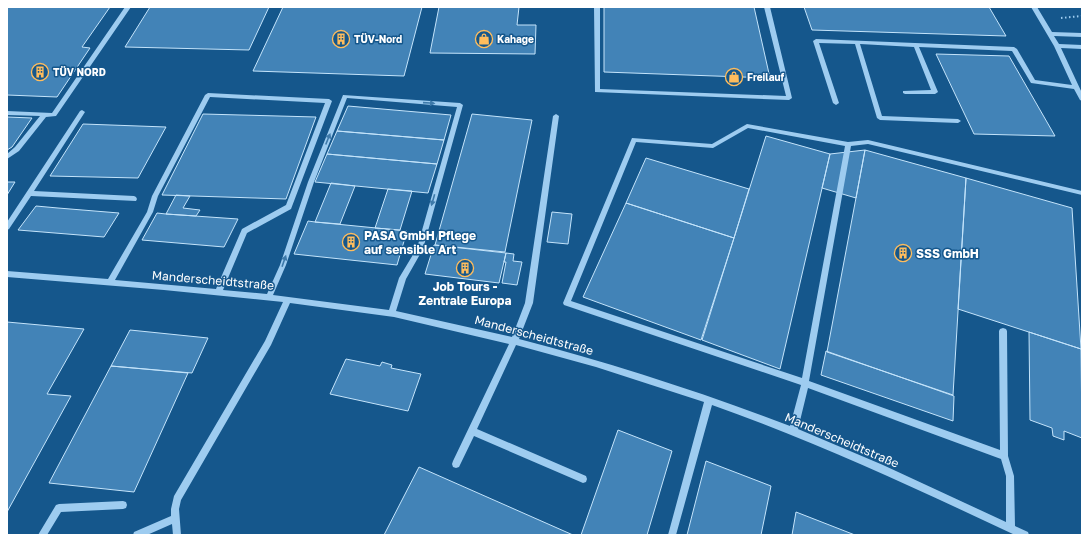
<svg xmlns="http://www.w3.org/2000/svg" width="1089" height="542" font-family="'Golos Text',sans-serif">
  <rect width="100%" height="100%" fill="#15578c"/>
  <!-- building -->
  <path fill="#4283b7" stroke="#c4e4fb" d="M7,7h103l-28,40 8,1 -33,49 -50,-2z
    M150,7h119l-20,43 -124,-3z
    M283,7h139l-18,69 -151,-5z
    M439,7h80l-2,18h19l-1,29 -105,-1z
    M604,7h150l16,71 -166,-6z
    M804,7h185l17,29 -194,-6z
    M936,54l73,2 46,80 -81,-2z
    M348,106l103,9 -7,25 -107,-9z
    M203,114l113,3 -30,82 -124,-4z
    M472,114l60,6 -27,132 -70,-7z
    M7,117l25,1 -20,29 -5,3z
    M83,124l83,3 -28,51 -88,-2z
    M337,131l107,9 -7,24 -110,-10z
    M766,136l64,18 -50,215 -78,-29z
    M865,150l-9,48 -34,-10 8,-34z
    M865,150l101,28 -13,217 -126,-43z
    M327,154l110,10 -9,29 -113,-11z
    M646,158l103,31 -15,49 -108,-35z
    M966,178l106,30 9,141 -123,-40z
    M7,182h8l-8,13z
    M331,183l24,3 -15,38 -25,-2z
    M388,189l24,2 -12,39 -25,-2z
    M176,195l14,1 -7,12 17,2 -4,6 -30,-2z
    M626,203l108,35 -33,102 -118,-43z
    M36,206l22,2 61,5 -15,24 -86,-7z
    M552,212l20,2 -4,30 -21,-2z
    M157,213l9,1 72,5 -14,28 -82,-7z
    M308,221l7,1 92,9 -10,34 -103,-11z
    M434,245l72,8 -7,30 -74,-9z
    M506,253l8,1 -1,7 9,1 -5,23 -15,-2 4,-21h-2z
    M7,322l77,7 -37,65 24,2 -64,116z
    M130,330l78,8 -16,35 -81,-7z
    M1029,332l52,17 1,89 -18,-7v9l-11,-4 -1,-8 -22,-8z
    M826,351l128,45 -1,25 -132,-46z
    M346,359l34,7 2,-4 10,3 -1,3 30,6 -13,37 -78,-17z
    M111,366l77,7 -54,119 -85,-9z
    M618,430l54,21 -25,84h-66z
    M706,461l65,25 -10,49h-74z
    M419,467l154,68h-189z
    M796,512l59,23h-63z"/>
  <g fill="none" stroke-linecap="round" stroke-linejoin="round">
    <!-- path -->
    <path stroke="#9eccf0" stroke-width="2" stroke-dasharray="1.5 2.5" stroke-linecap="butt" d="M1061,18l21,-2"/>
    <!-- minor -->
    <path fill="#9eccf0" fill-rule="evenodd" d="M125,7h6l-75,109 -10,1 -27,34 -12,8v-5l8,-7 25,-31 -33,-1v-4l45,2z
      M594,7h6v82l186,7 -22,-89h6l22,91 -3,2 -194,-8z
      M1031,7h6l15,25 30,1v4l-28,-1 5,8 23,1v4l-21,-1 21,45v8l-2,-1 -6,-11 -43,-6 -19,-32 -93,-4 19,45 -3,2h-30l-2,-1v-2l28,-1 -17,-43 -54,-3 22,72 76,3 3,2 -3,2 -78,-3 -3,-2 -22,-74 -36,-1 20,60 -3,2 -3,-2 -20,-62 3,-2 198,8 3,2 18,31 37,5 -18,-39z
      M208,93l121,6 3,2 -41,108 -44,24 -24,57 44,4 13,-29 28,-83 35,-87 117,8 3,2 -40,144 -17,30 -10,32 116,26 13,-34 28,-187 3,-2 3,2 -26,187 -14,36c92,24 182,53 271,87l11,-41 -237,-80 -1,-2 69,-165 80,6 35,-20 101,18 20,-2 214,51v4l-214,-51 -17,2 -42,235 191,69 -1,-119 1,-2 3,-1 3,1 1,2 1,125 6,20 1,50 13,6 1,3h-14c-100,-47 -199,-93 -303,-130l-36,130h-8l36,-133 -108,-35 -80,-22 -39,84 109,47 1,3 -1,3 -3,1 -109,-47 -15,31 -3,1 -3,-1 -1,-3 1,-3 56,-117 -115,-27 -104,-14 -19,42 -90,155 -2,9 2,26h-8l-1,-11 -25,11h-14l1,-3 37,-16v-7l3,-13 91,-155 18,-39 -119,-12 -157,-13v-6l101,8 39,-67 5,-16 53,-101zM210,97l115,6 -39,102 -44,24 -26,60 -101,-9 38,-68 5,-16zM347,98l110,9 -40,141 -18,30 -10,32 -116,-15 13,-30 28,-83zM748,128l97,18 -43,232 -231,-77 65,-159 77,6zM808,388l193,71 5,17v46l-123,-57 -85,-36z
      M82,110l3,2 -51,79 100,5 2,1 1,2 -1,2 -105,-5 -22,33 -2,1v-8l73,-111z
      M123,501l3,1 1,3 -1,3 -3,1 -62,3 -14,23h-9l18,-30 3,-1z"/>
  </g>
  <!-- one-way arrows -->
  <defs><path id="oneway-solid" d="M-6-.8H1V-3.2L6.5 0L1 3.2V.8H-6Z"/></defs>
  <g fill="#3e7aaa">
    <use href="#oneway-solid" transform="translate(429 103) rotate(4)"/>
    <use href="#oneway-solid" transform="translate(328 139) rotate(-68)"/>
    <use href="#oneway-solid" transform="translate(433 200) rotate(106)"/>
    <use href="#oneway-solid" transform="translate(284 261) rotate(-71)"/>
  </g>
  <!-- icons -->
  <defs>
    <g id="building-ring" transform="scale(0.9)"><circle r="9.5" fill="#15578c" stroke="#ffbd5d" stroke-width="1.5"/><path d="M-4-6H4V6H1V3H-1V6H-4ZM-2.5-4.3h1.7v1.8h-1.7ZM.8-4.3h1.7v1.8H.8ZM-2.5-1h1.7V.8h-1.7ZM.8-1h1.7V.8H.8Z" fill="#ffbd5d"/></g>
    <g id="shop-ring" transform="scale(0.9)"><circle r="9.5" fill="#15578c" stroke="#ffbd5d" stroke-width="1.5"/><path d="M-5-2.5h2.3a2.7 3.5 0 0 1 5.4 0H5L5.5 6h-11ZM-1.5-2.5h3a1.5 2.3 0 0 0-3 0Z" fill="#ffbd5d"/></g>
  </defs>
  <g fill-rule="evenodd">
    <use href="#building-ring" x="341" y="39"/>
    <use href="#shop-ring" x="484" y="39"/>
    <use href="#building-ring" x="40" y="72"/>
    <use href="#shop-ring" x="734" y="77"/>
    <use href="#building-ring" x="351" y="242"/>
    <use href="#building-ring" x="903" y="253"/>
    <use href="#building-ring" x="465" y="268"/>
  </g>
  <g text-anchor="middle" dominant-baseline="central" stroke-width="3" stroke-linejoin="round" paint-order="stroke">
    <!-- far-poi labels -->
    <g font-size="10" font-weight="bold" fill="#fff" stroke="#15578c" text-anchor="start">
      <text x="354" y="39">TÜV-Nord</text>
      <text x="497" y="39">Kahage</text>
      <text x="53" y="72">TÜV NORD</text>
      <text x="747" y="77">Freilauf</text>
    </g>
    <!-- poi labels -->
    <g font-size="12" font-weight="bold" fill="#fff" stroke="#15578c" text-anchor="start">
      <text x="364" y="235">PASA GmbH Pflege<tspan x="364" dy="14">auf sensible Art</tspan></text>
      <text x="916" y="253">SSS GmbH</text>
      <text x="465" y="286" text-anchor="middle">Job Tours -<tspan x="465" dy="14">Zentrale Europa</tspan></text>
    </g>
    <!-- street labels -->
    <g font-size="12" fill="#fff" stroke="#15578c">
      <text transform="translate(213 280) rotate(5)">Manderscheidtstraße</text>
      <text transform="translate(534 335) rotate(15)">Manderscheidtstraße</text>
      <text transform="translate(842 440) rotate(23)">Manderscheidtstraße</text>
    </g>
  </g>
  <!-- border -->
  <rect width="1089" height="542" fill="none" stroke="#ffffff" stroke-width="16"/>
</svg>
